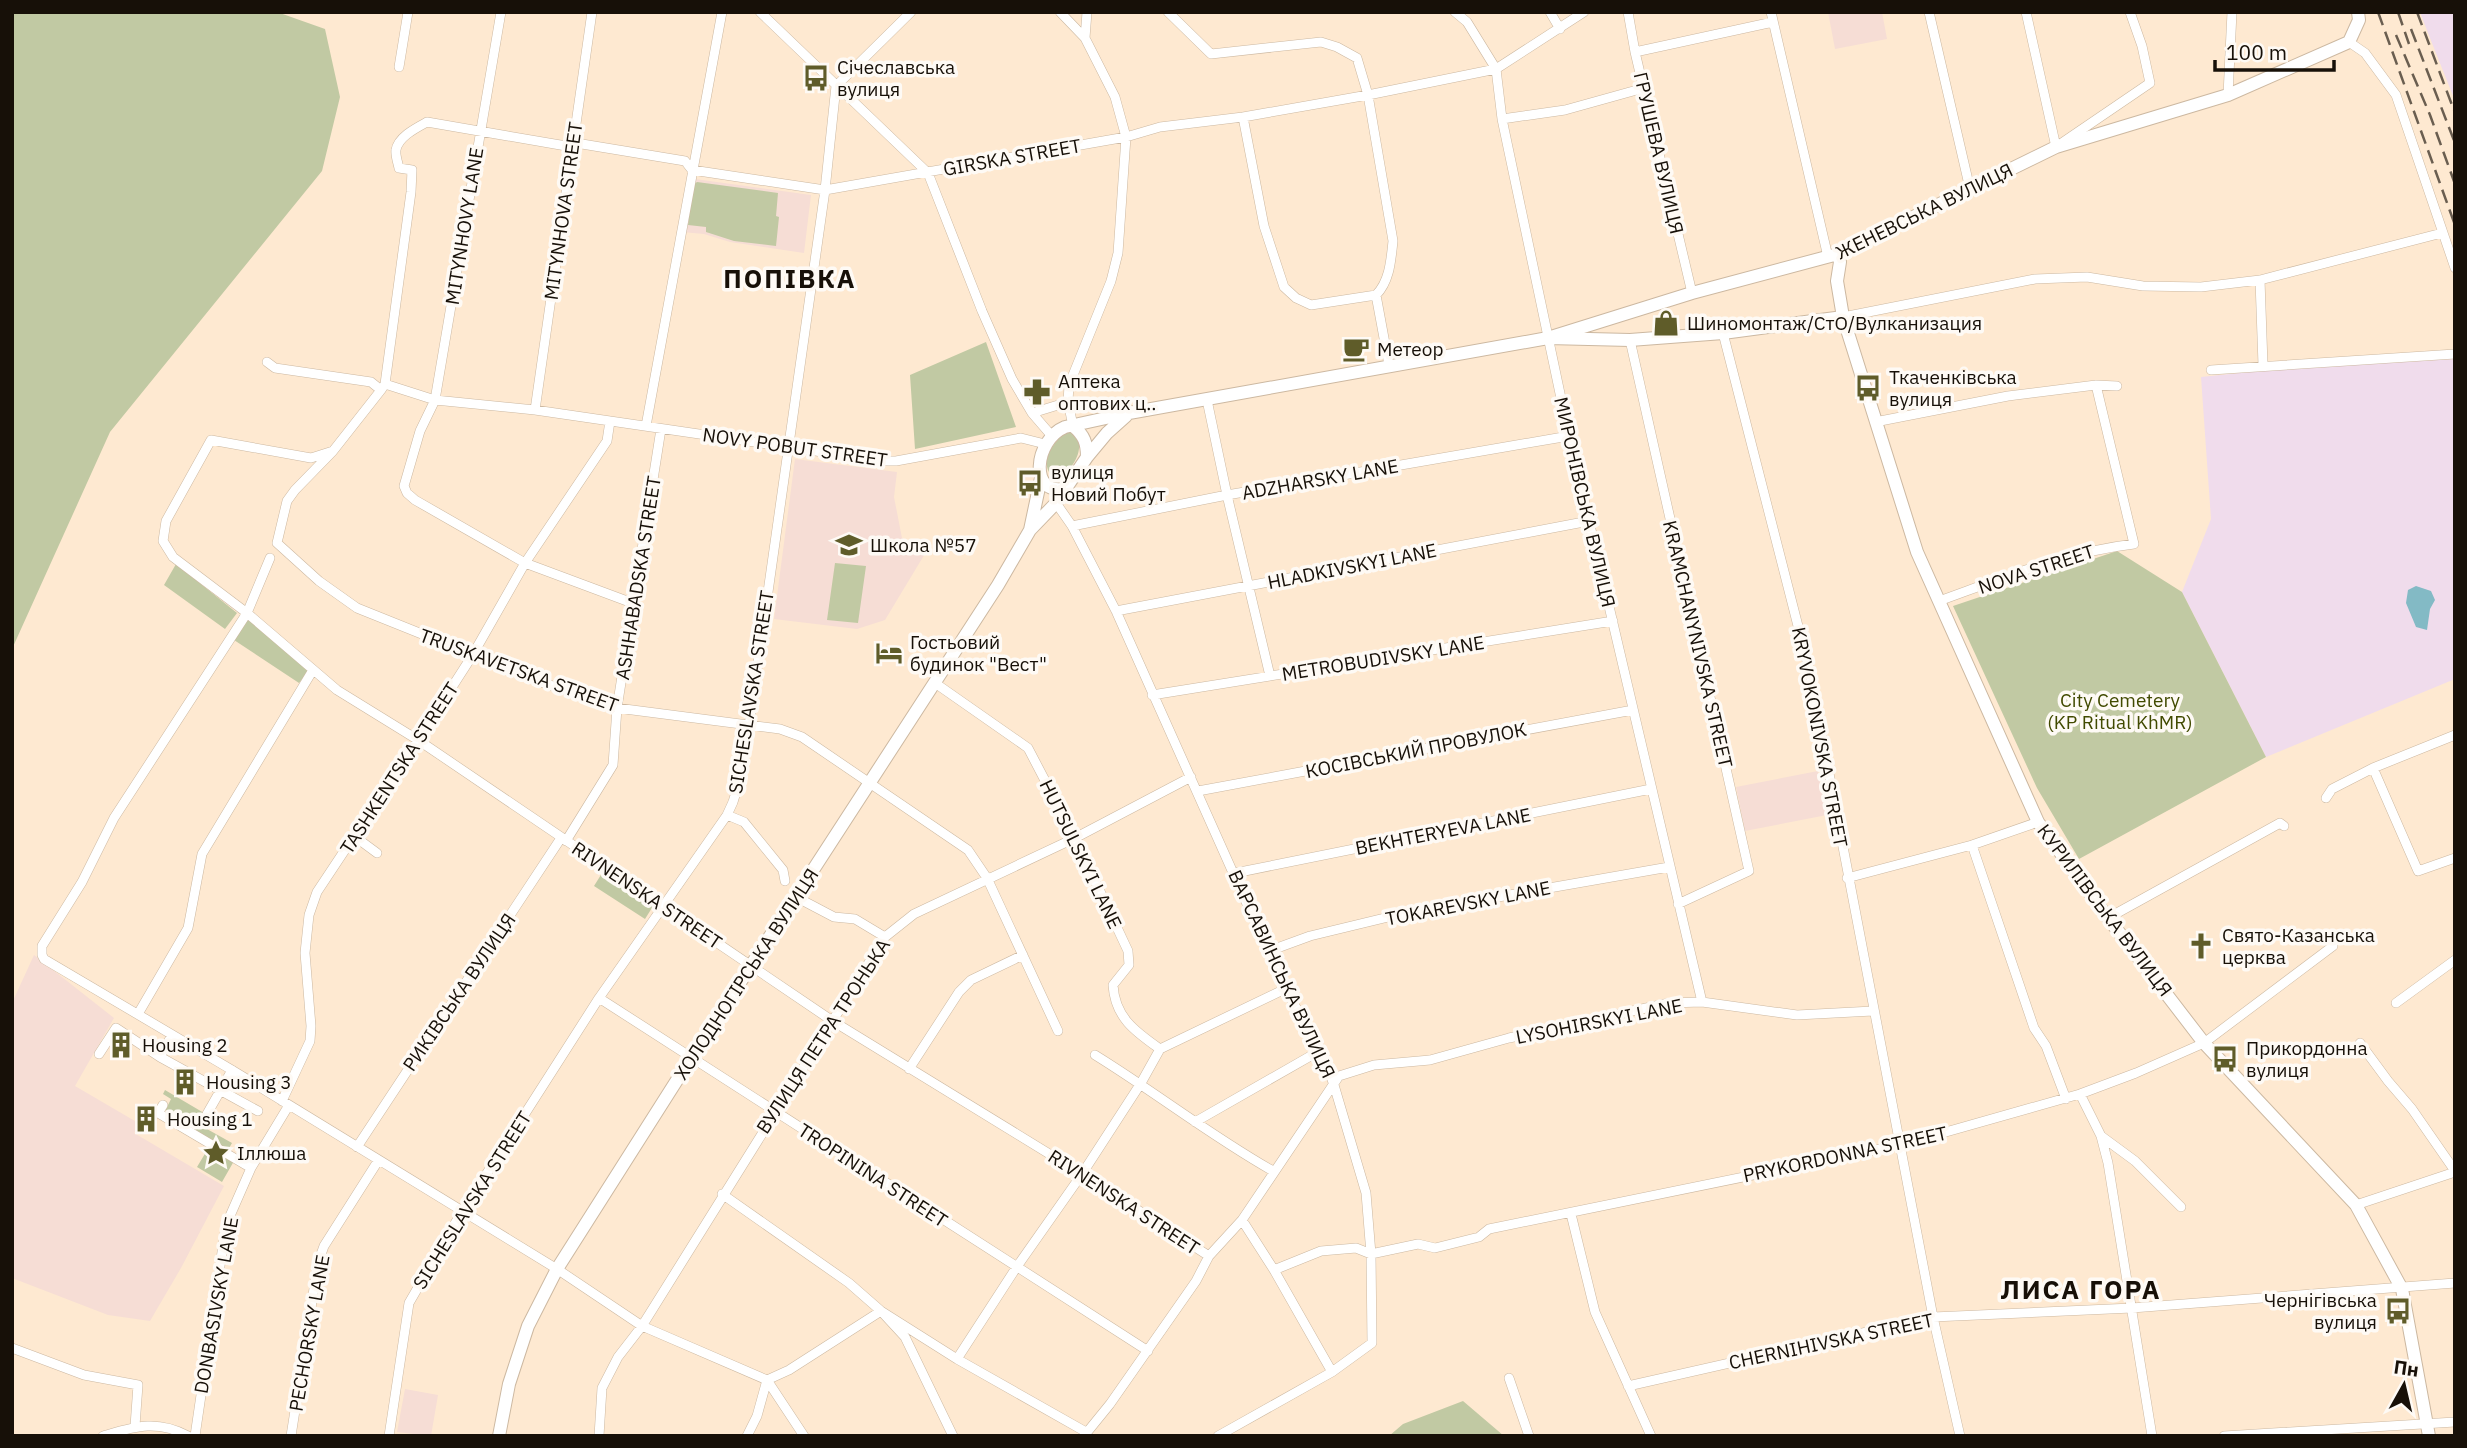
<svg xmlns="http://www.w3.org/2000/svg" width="2467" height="1448" font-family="'IBM Plex Sans',sans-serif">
  <rect width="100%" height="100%" fill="#fee9d1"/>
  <!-- industrial -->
  <path fill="#f0dcec" d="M2420,12h35v89l-27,-68z
    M2455,359v320l-189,78 -84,-165 29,-73 -10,-142 77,-8z"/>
  <!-- education -->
  <path fill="#f6ddd5" d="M1828,12h54l5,27 -52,10z
    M695,179l116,16 -7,58 -74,-11 -26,-8 -22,-2z
    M795,459l102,13 -3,25 8,41 24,14 -41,68 -28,9 -83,-10z
    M1818,771l9,44 -82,16 -9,-44z
    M34,955l80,63 -39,68 65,38 -6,9 90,53 -43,82 -31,53 -42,-6 -96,-37v-275z
    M405,1389l33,6 -7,41 -34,-4z"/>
  <!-- green -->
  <path fill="#c1c9a3" d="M12,12h265l48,17 15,68 -18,74 -212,261 -98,217z
    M697,182l81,11 -2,23 3,1 -3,29 -42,-5 -28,-9v-5l-18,-2 5,-40z
    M986,342l30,85 -101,22 -5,-74z
    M1070,432c22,12 -1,44 -15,47 -18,-15 -3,-34 9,-46z
    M2117,551l65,41 84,165 -187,102 -42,-71 -84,-182z
    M835,563l31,3 -8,57 -31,-3z
    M176,564l61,49 -12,16 -61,-44z
    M248,619l61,51 -10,13 -65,-43z
    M604,870l51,33 -10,16 -51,-33z
    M165,1090l39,23 -6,11 34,19 -4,7 -62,-36v-5l5,-10 -8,-5z
    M209,1147l25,14 -12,21 -25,-15z
    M1463,1401l41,35h-115l14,-12z"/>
  <!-- water -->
  <path fill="#83bac5" d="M2416,586l15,5 4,9 -5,9 -3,21 -11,-3 -10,-24 2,-13z"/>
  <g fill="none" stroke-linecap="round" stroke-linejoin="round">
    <!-- minor casing -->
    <g stroke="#ccb8a1" stroke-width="10">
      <path id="minor" d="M501,12l-66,388 -15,31 -16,55 3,7 8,7 110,63 110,41
        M760,12l168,161 54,138 30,68 20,34 19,22
        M1060,12l25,26 30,59 11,40 -8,116 -7,28 -42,104 -1,17 5,24
        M1168,12l43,42 110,-12 16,5 20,11 11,37 25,146c-2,18 -3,40 -17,54l-65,10 -15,-7 -12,-11 -20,-61 -21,-109
        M1455,12l12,10 29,47 6,50 67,317 133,566
        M1550,12l10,17
        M1628,12l7,40 57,241
        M1771,12l57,245
        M1929,12l41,177
        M2026,12l30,135 94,-64 -8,-37 -12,-34
        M1085,38l2,-26
        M2349,42l16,11 31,42 59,173
        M1635,52l138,-30
        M399,67l9,-55
        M2228,95l4,-83
        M1502,119l63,-9 79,-22
        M2260,280l3,85
        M1376,295l13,70
        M1843,317l192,-38 52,-2 56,9 58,1 59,-7 182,-47
        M1723,333l86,336 124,648 27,119
        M1630,340l119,531 -71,33
        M267,362l8,6 96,14 10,8 4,-6 50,16 100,10 349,51h12l125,-23 24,6
        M2211,370l244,-16
        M385,384l26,-192 1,-22 -13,-2c-1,-5 -4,-13 -3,-18 2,-13 20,-22 31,-28l145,25 10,-3 103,17 7,9 133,20 301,-53 34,-10 83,-10 125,-22 128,-26 88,-57
        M381,390l-48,61 -38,39 -8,11 -10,42 42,38 38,27 187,75 73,25 163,21 22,8 166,113 19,28 71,153
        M1207,400l20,95 43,181
        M535,410l57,-398
        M1032,413l36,-11
        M1875,422l133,-26 88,-11 21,1
        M646,426l76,-414
        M333,451l-22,7 -100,-18 -45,81 -3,20 10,16 74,56 90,77 81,50 413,280 251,154 127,82
        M1056,503l16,23 44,85 169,378 36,61 13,35 32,108 5,61 1,89 -40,29 -114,64
        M1072,526l155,-31 342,-59
        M270,558l-23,55 -133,205 -32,64 -40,64v9l2,4 188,111 325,199 85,57 125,54 37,56
        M1939,601c64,-23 127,-49 195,-57l-38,-159
        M1116,611l473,-90
        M935,683l93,65 47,90 53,113 1,14 -16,20c2,33 23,47 47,64
        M1152,695l461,-74
        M2373,768l45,103 37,-13
        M1198,791l435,-81
        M2326,798l6,-9 41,-21 82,-33
        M727,815l17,7 39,48 2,11
        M354,836l23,17
        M566,841l47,-76 4,-57 44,-279
        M1972,845l62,183 12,18 20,53
        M1235,873l416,-84
        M1847,878l125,-33 66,-23
        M796,897l38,20 21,2 30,18
        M2108,918l172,-95 4,3
        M1269,951l41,-15 91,-22 268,-47
        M599,998l549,353
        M2396,1003l59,-43
        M138,1014l50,-86 14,-74 111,-184
        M2360,1043l28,38 24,28 43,62
        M99,1054l17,-26 44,29 98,54
        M1095,1055c60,37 116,81 178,116
        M160,1057l12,-22
        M909,1069l50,-77 12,-12 52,-25
        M2080,1094l21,42 7,27 44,273
        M282,1101l28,-60 1,-15 -6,-73 4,-38 8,-23 101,-152 54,-84 53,-93 82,-122 3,-20
        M163,1105l-5,8 93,55
        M216,1118l-9,-4 25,-44
        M1195,1122l126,-72
        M2101,1136l34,25 46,46
        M357,1147l204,-309
        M722,1194l127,89 32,28 76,48 129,73
        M2356,1205l99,-33
        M1571,1214l24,98 56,124
        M1242,1220l32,50 58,102
        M1274,1270l47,-19 35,-3 15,6 47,-10 17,4 44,-11 10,-8 411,-84 180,-51 56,-21 68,-30 129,-97
        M12,1348l72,27 54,10 -3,41
        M957,1359l59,-91 66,-94 59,-91 19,-34 125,-60
        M1509,1378l20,58
        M1628,1386l305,-69 199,-9 323,-25
        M103,1436c31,-9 53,-17 85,0
        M195,1436l31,-211 25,-57 38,-63
        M291,1436l27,-173 6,-17 54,-85
        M389,1436l20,-133 48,-83 142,-222 128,-183 6,-13 7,-23 9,-53 76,-536 11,-104 75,-74
        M599,1436l3,-48 16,-31 24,-31 243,-389 29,-23 161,-76 116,-61
        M747,1436l10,-20 10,-36 22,-10 92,-59 24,26 48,99
        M1084,1436l26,-32 86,-123 13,-25 33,-36 97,-144 35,-11 56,-5 79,-22 160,-35 33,-1 95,13 76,-4
        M2224,1436l231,-14"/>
    </g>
    <!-- tertiary casing -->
    <g stroke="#ccb8a1" stroke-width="14">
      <path id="tertiary" d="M1838,254l2,8 -3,19 6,36
        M1551,337l141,-44 146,-39 218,-107 172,-52 121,-53 10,-22 -1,-8"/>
    </g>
    <!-- secondary casing -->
    <g stroke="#ccb8a1" stroke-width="14">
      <path id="secondary" d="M1073,426c11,9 14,17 14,31
        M1067,488c-39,10 -33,-48 -2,-61l64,-14 419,-75 82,2 93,-7 120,-16 74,235 121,270 70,96 96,125 152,162 46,84 27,147
        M1030,530l11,-52
        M499,1436l10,-52 19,-58 29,-57 134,-211 307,-473 32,-55 26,-27 31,-46 20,-24 19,-17"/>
    </g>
    <!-- minor -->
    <use href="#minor" stroke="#fff" stroke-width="9"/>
    <!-- tertiary -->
    <use href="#tertiary" stroke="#fff" stroke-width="12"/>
    <!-- secondary -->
    <use href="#secondary" stroke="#fff" stroke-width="12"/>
    <!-- rail -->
    <path stroke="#6a5e50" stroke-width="2.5" stroke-dasharray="14 7" stroke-linecap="butt" d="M2378,12l77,213
      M2398,12l11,32
      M2417,12l38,101
      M2411,29l44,114
      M2396,35l34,80 25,69"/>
  </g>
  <!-- icons -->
  <defs>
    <g id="bus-bare" transform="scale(2.1)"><path d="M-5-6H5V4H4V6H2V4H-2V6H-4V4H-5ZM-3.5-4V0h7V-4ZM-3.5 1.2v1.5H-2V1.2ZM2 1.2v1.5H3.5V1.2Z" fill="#5f5c29" stroke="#fefaf5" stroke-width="2.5" paint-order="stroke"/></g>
    <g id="shop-bare" transform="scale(2.1)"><path d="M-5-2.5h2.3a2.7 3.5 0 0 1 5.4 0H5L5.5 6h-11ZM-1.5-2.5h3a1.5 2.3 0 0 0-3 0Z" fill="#5f5c29" stroke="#fefaf5" stroke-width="2.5" paint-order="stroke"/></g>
    <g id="cafe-bare" transform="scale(2.1)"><path d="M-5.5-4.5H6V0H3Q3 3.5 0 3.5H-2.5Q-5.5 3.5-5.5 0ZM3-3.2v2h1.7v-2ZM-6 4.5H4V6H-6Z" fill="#5f5c29" stroke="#fefaf5" stroke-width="2.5" paint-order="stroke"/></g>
    <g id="pharmacy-bare" transform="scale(2.1)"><path d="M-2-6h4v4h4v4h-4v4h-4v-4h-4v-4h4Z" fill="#5f5c29" stroke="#fefaf5" stroke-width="2.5" paint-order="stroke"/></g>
    <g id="school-bare" transform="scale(2.1)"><path d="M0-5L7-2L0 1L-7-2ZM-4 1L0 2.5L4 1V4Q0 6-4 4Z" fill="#5f5c29" stroke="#fefaf5" stroke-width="2.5" paint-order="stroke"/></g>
    <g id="hotel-bare" transform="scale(2.1)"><path d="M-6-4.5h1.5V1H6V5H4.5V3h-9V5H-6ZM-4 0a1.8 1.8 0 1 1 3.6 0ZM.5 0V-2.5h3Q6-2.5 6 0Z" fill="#5f5c29" stroke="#fefaf5" stroke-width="2.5" paint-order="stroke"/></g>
    <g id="church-bare" transform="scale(2.1)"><path d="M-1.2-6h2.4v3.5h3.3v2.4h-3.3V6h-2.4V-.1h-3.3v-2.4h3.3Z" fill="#5f5c29" stroke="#fefaf5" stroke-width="2.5" paint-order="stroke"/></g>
    <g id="building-bare" transform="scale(2.1)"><path d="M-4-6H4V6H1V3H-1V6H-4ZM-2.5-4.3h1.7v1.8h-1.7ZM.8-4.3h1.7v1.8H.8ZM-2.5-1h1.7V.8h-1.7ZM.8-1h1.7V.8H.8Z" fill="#5f5c29" stroke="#fefaf5" stroke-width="2.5" paint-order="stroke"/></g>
    <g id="sight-bare" transform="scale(2.1)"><path d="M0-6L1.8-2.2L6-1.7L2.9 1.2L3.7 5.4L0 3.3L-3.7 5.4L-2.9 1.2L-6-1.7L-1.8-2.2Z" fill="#5f5c29" stroke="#fefaf5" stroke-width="2.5" paint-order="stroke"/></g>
  </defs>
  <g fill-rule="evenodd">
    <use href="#bus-bare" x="816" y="78"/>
    <use href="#shop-bare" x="1666" y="323"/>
    <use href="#cafe-bare" x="1356" y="349"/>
    <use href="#bus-bare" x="1868" y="388"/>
    <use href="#pharmacy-bare" x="1037" y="392"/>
    <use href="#bus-bare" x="1030" y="483"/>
    <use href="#school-bare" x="849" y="545"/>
    <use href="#hotel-bare" x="889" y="653"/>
    <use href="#church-bare" x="2201" y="946"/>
    <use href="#building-bare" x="121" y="1045"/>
    <use href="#bus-bare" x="2225" y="1059"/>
    <use href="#building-bare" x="185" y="1082"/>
    <use href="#building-bare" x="146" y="1119"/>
    <use href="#sight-bare" x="216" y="1153"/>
    <use href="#bus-bare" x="2398" y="1311"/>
  </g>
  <g text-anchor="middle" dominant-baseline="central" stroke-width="7" stroke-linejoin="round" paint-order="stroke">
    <!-- poi labels -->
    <g font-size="19" fill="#171008" stroke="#fefaf5" text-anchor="start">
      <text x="837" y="67">Січеславська<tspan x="837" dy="22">вулиця</tspan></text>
      <text x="1687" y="323">Шиномонтаж/СтО/Вулканизация</text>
      <text x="1377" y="349">Метеор</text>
      <text x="1889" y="377">Ткаченківська<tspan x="1889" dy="22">вулиця</tspan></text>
      <text x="1058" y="381">Аптека<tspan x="1058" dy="22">оптових ц‥</tspan></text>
      <text x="1051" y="472">вулиця<tspan x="1051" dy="22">Новий Побут</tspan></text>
      <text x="870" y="545">Школа №57</text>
      <text x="910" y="642">Гостьовий<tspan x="910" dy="22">будинок "Вест"</tspan></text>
      <text x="2222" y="935">Свято-Казанська<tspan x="2222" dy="22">церква</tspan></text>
      <text x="142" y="1045">Housing 2</text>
      <text x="2246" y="1048">Прикордонна<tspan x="2246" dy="22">вулиця</tspan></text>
      <text x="206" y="1082">Housing 3</text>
      <text x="167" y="1119">Housing 1</text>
      <text x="237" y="1153">Іллюша</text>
      <text x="2377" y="1300" text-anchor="end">Чернігівська<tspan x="2377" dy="22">вулиця</tspan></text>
    </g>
    <!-- street labels -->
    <g font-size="19" fill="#171008" stroke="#fefaf5">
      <text transform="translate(1659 153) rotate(77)">ГРУШЕВА ВУЛИЦЯ</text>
      <text transform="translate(1012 157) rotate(-10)">GIRSKA STREET</text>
      <text transform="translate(563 211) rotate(-82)">MITYNHOVA STREET</text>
      <text transform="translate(1924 211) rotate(-26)">ЖЕНЕВСЬКА ВУЛИЦЯ</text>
      <text transform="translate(464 226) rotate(-81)">MITYNHOVY LANE</text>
      <text transform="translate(795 447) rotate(8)">NOVY POBUT STREET</text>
      <text transform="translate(1320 479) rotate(-10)">ADZHARSKY LANE</text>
      <text transform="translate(1585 502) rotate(77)">МИРОНІВСЬКА ВУЛИЦЯ</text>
      <text transform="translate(1352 566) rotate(-11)">HLADKIVSKYI LANE</text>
      <text transform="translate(2036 569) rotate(-18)">NOVA STREET</text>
      <text transform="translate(638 578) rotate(-81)">ASHHABADSKA STREET</text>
      <text transform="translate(1698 644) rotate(77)">KRAMCHANYNIVSKA STREET</text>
      <text transform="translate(1383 658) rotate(-9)">METROBUDIVSKY LANE</text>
      <text transform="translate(519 670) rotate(20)">TRUSKAVETSKA STREET</text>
      <text transform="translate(751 692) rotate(-81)">SICHESLAVSKA STREET</text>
      <text transform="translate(1820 737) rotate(79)">KRYVOKONIVSKA STREET</text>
      <text transform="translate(1416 750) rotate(-11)">КОСІВСЬКИЙ ПРОВУЛОК</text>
      <text transform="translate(399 768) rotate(-57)">TASHKENTSKA STREET</text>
      <text transform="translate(1443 831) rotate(-11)">BEKHTERYEVA LANE</text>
      <text transform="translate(1081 854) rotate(64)">HUTSULSKYI LANE</text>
      <text transform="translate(647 895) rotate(34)">RIVNENSKA STREET</text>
      <text transform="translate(1468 903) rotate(-11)">TOKAREVSKY LANE</text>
      <text transform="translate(2105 910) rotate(53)">КУРИЛІВСЬКА ВУЛИЦЯ</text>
      <text transform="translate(746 974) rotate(-57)">ХОЛОДНОГІРСЬКА ВУЛИЦЯ</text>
      <text transform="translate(1282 974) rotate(65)">ВАРСАВИНСЬКА ВУЛИЦЯ</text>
      <text transform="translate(459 992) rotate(-56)">РИКІВСЬКА ВУЛИЦЯ</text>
      <text transform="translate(1599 1021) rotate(-11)">LYSOHIRSKYI LANE</text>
      <text transform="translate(823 1036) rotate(-57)">ВУЛИЦЯ ПЕТРА ТРОНЬКА</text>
      <text transform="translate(1845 1154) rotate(-12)">PRYKORDONNA STREET</text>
      <text transform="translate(873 1175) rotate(33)">TROPININA STREET</text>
      <text transform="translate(472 1200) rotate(-58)">SICHESLAVSKA STREET</text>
      <text transform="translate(1124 1202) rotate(33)">RIVNENSKA STREET</text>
      <text transform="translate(216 1305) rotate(-80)">DONBASIVSKY LANE</text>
      <text transform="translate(309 1333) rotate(-80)">PECHORSKY LANE</text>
      <text transform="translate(1831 1341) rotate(-12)">CHERNIHIVSKA STREET</text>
    </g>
    <!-- park labels -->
    <g font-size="19" fill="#414a00" stroke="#fefaf5">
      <text x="2120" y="700">City Cemetery<tspan x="2120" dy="22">(KP Ritual KhMR)</tspan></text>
    </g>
    <!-- district labels -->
    <g font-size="26" font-weight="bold" letter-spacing="2" fill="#171008" stroke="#fefaf5">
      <text x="790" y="278">ПОПІВКА</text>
      <text x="2081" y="1289">ЛИСА ГОРА</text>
    </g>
  </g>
  <!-- border -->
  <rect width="2467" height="1448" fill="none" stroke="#171008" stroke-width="28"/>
  <!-- north arrow -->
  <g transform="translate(2404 1385) rotate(8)" stroke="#fefaf5" stroke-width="5" paint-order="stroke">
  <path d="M0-5L12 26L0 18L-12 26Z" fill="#171008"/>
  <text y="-10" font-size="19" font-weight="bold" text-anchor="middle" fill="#171008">Пн</text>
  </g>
  <!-- scale -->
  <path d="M2215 60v10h119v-10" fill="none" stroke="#171008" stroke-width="3.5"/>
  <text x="2226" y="60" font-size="21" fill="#171008" stroke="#fefaf5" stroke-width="5" paint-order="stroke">100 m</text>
</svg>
